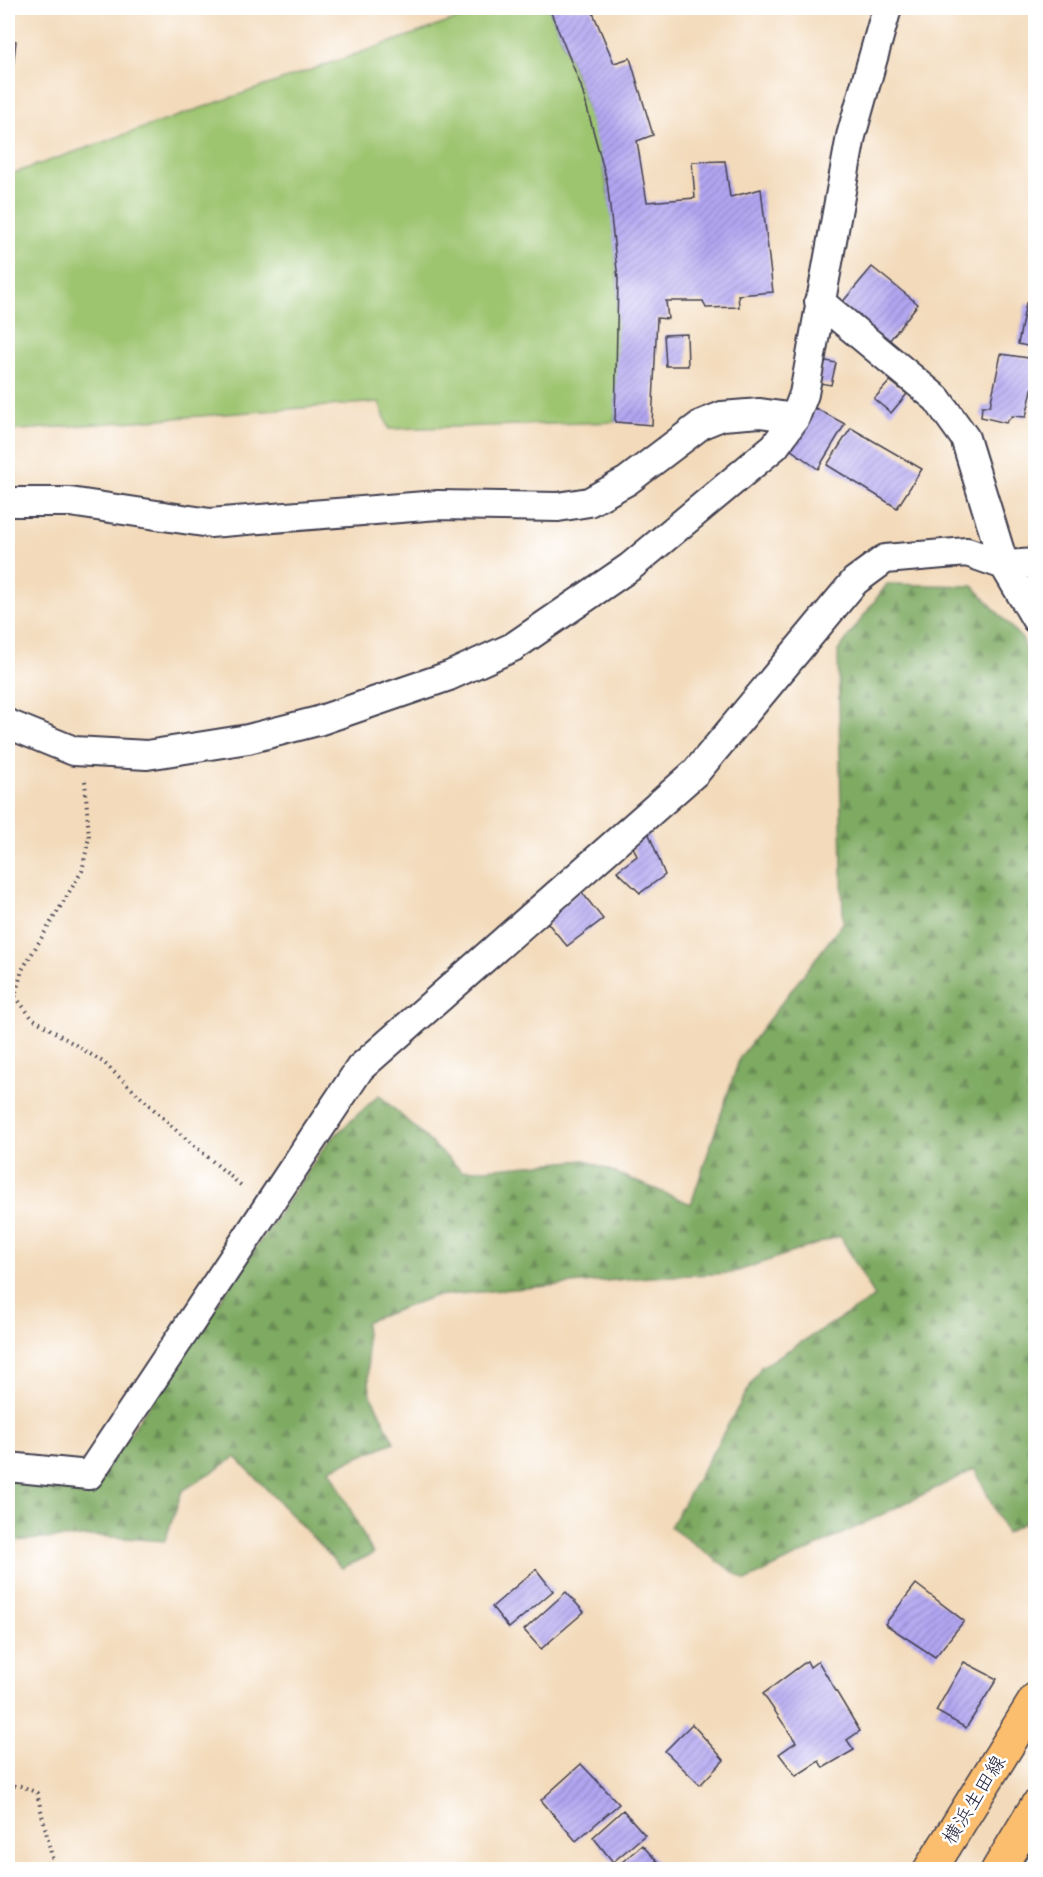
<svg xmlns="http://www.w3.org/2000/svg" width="1043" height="1877" font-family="'Patrick Hand','Klee One',sans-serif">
  <defs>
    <pattern id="forest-firs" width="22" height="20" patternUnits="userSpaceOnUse" patternTransform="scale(1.5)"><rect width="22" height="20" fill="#7eaa62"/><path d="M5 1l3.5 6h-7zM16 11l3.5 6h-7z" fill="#678a52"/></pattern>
    <pattern id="building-hatch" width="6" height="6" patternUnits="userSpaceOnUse" patternTransform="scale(1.5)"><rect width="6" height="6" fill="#b2a6f2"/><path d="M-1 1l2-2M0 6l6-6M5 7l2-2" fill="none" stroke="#9087c5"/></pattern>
  </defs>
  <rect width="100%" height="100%" fill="#fff"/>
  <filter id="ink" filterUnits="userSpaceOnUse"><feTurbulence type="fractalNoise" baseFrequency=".0167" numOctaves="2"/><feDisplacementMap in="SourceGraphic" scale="12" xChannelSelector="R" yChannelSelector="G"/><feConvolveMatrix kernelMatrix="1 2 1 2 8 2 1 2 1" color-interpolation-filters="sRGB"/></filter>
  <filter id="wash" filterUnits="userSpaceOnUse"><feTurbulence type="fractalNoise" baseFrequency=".008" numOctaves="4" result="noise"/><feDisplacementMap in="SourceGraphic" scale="24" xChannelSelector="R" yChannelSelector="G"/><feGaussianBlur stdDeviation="1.35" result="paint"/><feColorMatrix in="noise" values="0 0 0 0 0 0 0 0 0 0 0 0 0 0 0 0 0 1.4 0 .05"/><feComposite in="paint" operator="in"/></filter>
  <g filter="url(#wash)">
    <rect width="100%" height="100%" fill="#f3daba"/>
    <!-- forest -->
    <path fill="url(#forest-firs)" stroke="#50664e" stroke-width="1.5" d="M887,584l86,2 50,54 12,39v837l-29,17 -31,-64 -229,112 -76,-54 91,-160 114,-70 -35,-61 -108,37 -82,4 -215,19 -70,26 5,71 24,49 -64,27 43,85 -31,14 -106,-111 -54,34 -17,50 -67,-5 -90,5v-65l87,8 232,-341 52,-48 83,76 123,-11 106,44 49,-147 103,-134 -5,-272z"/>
    <!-- pitch -->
    <path fill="#9dc570" stroke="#607456" stroke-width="1.5" d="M489,8h60c23,56 46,112 57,173 16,79 13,161 9,241l-226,7 -10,-27 -371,29v-256z"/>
    <g id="blocks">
      <!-- building -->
      <path fill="url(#building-hatch)" d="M549,8h42l23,55 16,-5 23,77 -16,6 10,61 48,-4 -3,-36 33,-1 5,36 31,-8 12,103 -35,3 1,12 -33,1 -3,-7h-37l2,18 -11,-1 -5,107 -37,-3 3,-143 -11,-98 -26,-95z
        M8,39l8,2 -6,53h-2z
        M872,267l46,37 -32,41 -46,-40z
        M1026,303l10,3v42l-18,-4z
        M687,334l1,32h-22l-2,-31z
        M1001,354l35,5v13l-10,45 -14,-1 -6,7 -25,-6 1,-11h8z
        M822,360l14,3 -5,22 -12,-2z
        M890,381l17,13 -16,19 -17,-14z
        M815,408l30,16 -27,45 -28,-20z
        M851,428l71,41 -25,39 -70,-43z
        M647,829l18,46 -25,18 -23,-22 20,-15 -6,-14z
        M580,890l23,29 -36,27 -21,-25z
        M536,1569l17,22 -44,37 -17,-21z
        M916,1584l48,37 -29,36 -50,-33z
        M566,1592l18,20 -43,37 -17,-19z
        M807,1661l3,6 8,-6 42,70 -13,9 7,10 -31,18 -4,-7 -23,15 -17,-22 17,-12 -33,-48z
        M964,1662l33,17 -31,49 -30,-17z
        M692,1724l32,36 -24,25 -35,-34z
        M581,1764l38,40 -43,37 -35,-41z
        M623,1810l22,25 -32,27 -20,-25z
        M642,1845l23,25h-36l-8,-7z"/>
    </g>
  </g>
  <g filter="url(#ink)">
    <use href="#blocks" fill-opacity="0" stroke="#413e4e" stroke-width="1.5"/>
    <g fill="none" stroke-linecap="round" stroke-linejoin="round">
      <!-- lane casing -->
      <g stroke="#413e4e" stroke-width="16">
        <path id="lane" d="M1028,1870l8,-13"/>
      </g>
      <!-- street casing -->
      <g stroke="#413e4e" stroke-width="32">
        <path id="street" d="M819,301l118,98 28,39 39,127 32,54
          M8,502h62l140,21 228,-18 120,2 31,-5 38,-21 75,-57 20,-8 38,-3 35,5
          M8,724l66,27 73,4 101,-16 70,-18 131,-45 64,-29 117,-80 145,-121 20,-28 9,-24 47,-258 36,-128
          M8,1467l81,8 271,-407 336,-296 159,-191 30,-22 82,-7 37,13 32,-2"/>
      </g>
      <!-- primary casing -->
      <g stroke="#413e4e" stroke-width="36">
        <path id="primary" d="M930,1870l106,-171
          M998,1870l38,-63"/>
      </g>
      <!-- path -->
      <path stroke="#413e4e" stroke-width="4" stroke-dasharray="1.5 4.5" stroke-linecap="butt" d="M85,781l4,56 -7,34 -60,99 -7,26 17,22 71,44 74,69 66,56
        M8,1786h14l15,7 18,77"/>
      <!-- lane -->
      <use href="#lane" stroke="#fff" stroke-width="14"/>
      <!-- street -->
      <use href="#street" stroke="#fff" stroke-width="28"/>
      <!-- primary -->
      <use href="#primary" stroke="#fbbd6e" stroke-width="33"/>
    </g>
  </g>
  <g text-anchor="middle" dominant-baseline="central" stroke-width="5" stroke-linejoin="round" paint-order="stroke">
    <!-- street labels -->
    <g font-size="20" fill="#22223b" stroke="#fff">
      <text transform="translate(973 1799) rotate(-58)">横浜生田線</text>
    </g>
  </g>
  <!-- margin -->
  <rect width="1043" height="1877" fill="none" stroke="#fff" stroke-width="30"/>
</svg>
